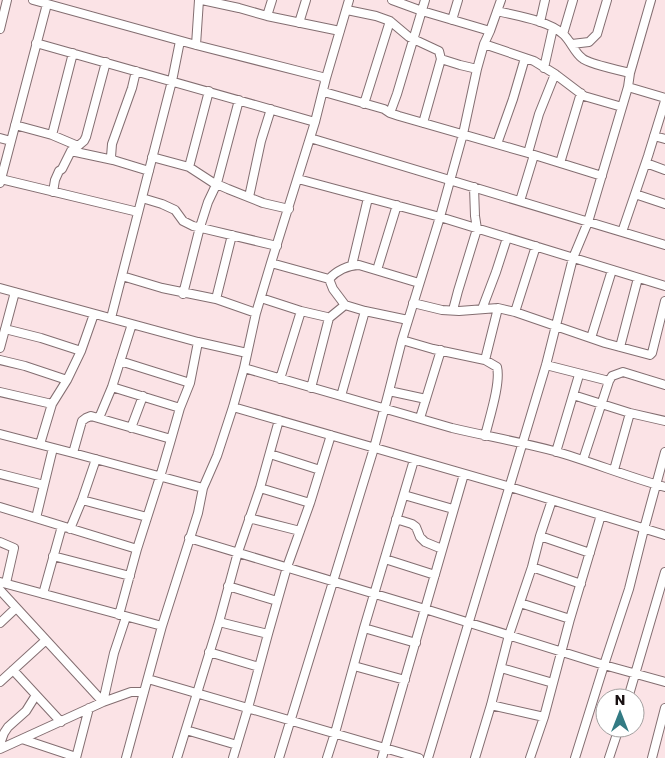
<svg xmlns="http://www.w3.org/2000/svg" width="665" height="758" font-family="Poppins,sans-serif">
  <rect width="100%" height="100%" fill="#fbe3e6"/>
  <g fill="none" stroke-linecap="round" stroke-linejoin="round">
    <!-- minor casing -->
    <g stroke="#836e71" stroke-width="10">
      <path id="minor" d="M33,0l163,45 130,33
        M202,0l37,8 28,8 73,15
        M392,0l30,11 68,20
        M347,10l29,6 14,5 19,16 30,14 2,8 19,6 17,4
        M497,11c20,5 50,9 66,23 8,7 11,18 19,24 5,5 39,13 48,15
        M267,16l5,-16
        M452,20l6,-20
        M540,22l5,-22
        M299,23l7,-23
        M0,29l7,-29
        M563,34l10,-34
        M36,43l279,79
        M484,44l50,17 21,13 29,22 38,11
        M572,44l17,-2 8,-8 10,-34
        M196,45l3,-45
        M544,68l9,-40
        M136,71l-4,17 -20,56 -1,13 2,3 36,11
        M628,87l37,11
        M324,92l60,17 6,4 9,3 129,37 74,23
        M364,104l26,-83
        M390,113l7,-19 28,-94
        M423,123l18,-64
        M15,125l37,10 26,11 6,-5 2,-4 20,-75
        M52,135l21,-82
        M654,136l11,3
        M0,138l11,3
        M310,138l355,107
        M497,144l16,-45 12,-41
        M71,151l42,9
        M528,153l11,-39 16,-40
        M152,157l37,10 23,15 16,7 35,14 26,6
        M560,163l21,-70
        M646,163l19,7
        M189,167l20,-76
        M1,179l137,33
        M298,179l142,38 225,69
        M0,183l47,-179
        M53,192l2,-12 4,-9 3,-2 9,-18 7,-5
        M635,194l30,10
        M249,197l12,-56 10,-32
        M142,198l20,6 13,6 8,11 10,5 84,20
        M520,201l14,-46
        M622,232l26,-76 17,-55
        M271,263l58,16c7,-8 19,-14 30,-14l60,18
        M352,265l16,-67
        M377,270l20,-65
        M122,276l40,12 54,11 40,14
        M329,279l4,10 12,16
        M0,288l198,54 49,11
        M183,294l17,-67 8,-25 9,-19 22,-83
        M261,298l40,13 26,6 2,1 16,-13 20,6 43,9
        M216,299l16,-64
        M413,303l29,7 17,1 39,-3 17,4 90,31 45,12 2,-2 13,-52
        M482,309l14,-37 11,-34
        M453,310l5,-19 19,-62 -2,-13 -1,-29
        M515,312l21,-66
        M111,318l61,-237 8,-40
        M5,329l36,9 40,13
        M591,338l21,-68
        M402,340l31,9 52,11 12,7c4,16 -8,52 -12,69
        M620,347l18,-69
        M0,348l15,-56
        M0,360l25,6 42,14
        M485,360l13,-52
        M120,361l70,22
        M546,365l63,16 3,-5 11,-4 42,13
        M244,368l208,60c34,8 68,14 102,23 38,11 74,26 111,36
        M280,379l21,-68
        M112,387l68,21
        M311,388l18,-70
        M389,391l37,8
        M0,392l52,12
        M573,395l57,18 35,8
        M341,396l24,-85
        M233,407l277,80 155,48
        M99,418l13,-31 20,-63
        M420,418l21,-68
        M131,428l12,-32
        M0,434l73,19 130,35
        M40,444l12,-40 15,-24 14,-29 13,-37
        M556,452l23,-77
        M73,453l9,-32 4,-3 5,-2 80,23
        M270,454l50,16
        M583,460l26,-79
        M614,470l16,-57
        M0,474l44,11
        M260,488l50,15
        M404,495l49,14
        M82,500l65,17
        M0,507l137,42
        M36,518l17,-70
        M249,518l51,13
        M396,519l16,5 4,3 4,10 5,5 17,7
        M70,529l12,-29 14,-41
        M540,536l50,17
        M189,538l236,71 179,56 61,17
        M0,542l14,6 -8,35
        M53,556l77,20
        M385,559l50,16
        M532,567l49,17
        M0,582l162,44
        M228,586l49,15
        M0,590l103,112 11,-49 12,-36
        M43,594l19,-68
        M520,603l50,16
        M119,615l18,-66 23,-72 10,-34 10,-35 10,-25 8,-41
        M219,622l49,12
        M0,623l16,-15
        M364,628l52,15
        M209,652l50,15
        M354,666l51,14
        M501,668l52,15
        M13,670l48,52
        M148,679l271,79
        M0,682l46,-42
        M628,698l37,-126
        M491,705l53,12
        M186,730l51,15
        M22,739l54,18
        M0,744l4,-11 4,-6 18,-16 10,-16
        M0,749l103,-47 28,-10h13
        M76,758l13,-50
        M126,758l36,-132 36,-113 5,-25 14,-32 16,-49 11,-39 12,-55 15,-50 44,-141 11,-44 23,-78
        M177,758l42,-136 19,-70 22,-64 19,-68
        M233,758l15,-50 20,-74 19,-67 23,-64 21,-68
        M279,758l95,-310 15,-57 13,-51 38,-123 23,-83 14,-65 7,-25 6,-13 11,-31
        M327,758l8,-25 29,-105 50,-168
        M382,758l82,-284
        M428,758l118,-393 27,-107 15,-36 40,-135 2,-14 21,-73
        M475,758l16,-53 18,-70 23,-68 8,-31 12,-36
        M530,758l14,-41 26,-98 31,-104
        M575,758l29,-93 25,-76 15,-60 21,-77
        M609,758l10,-30
        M652,758l13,-50"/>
    </g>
    <!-- minor -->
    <use href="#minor" stroke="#fff" stroke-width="8"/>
  </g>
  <!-- north arrow -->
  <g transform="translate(620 713)"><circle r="24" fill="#ffffff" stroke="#a3a0a0"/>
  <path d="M0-4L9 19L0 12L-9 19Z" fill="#337b84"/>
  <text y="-8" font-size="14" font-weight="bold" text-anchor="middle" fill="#191112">N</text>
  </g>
</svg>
